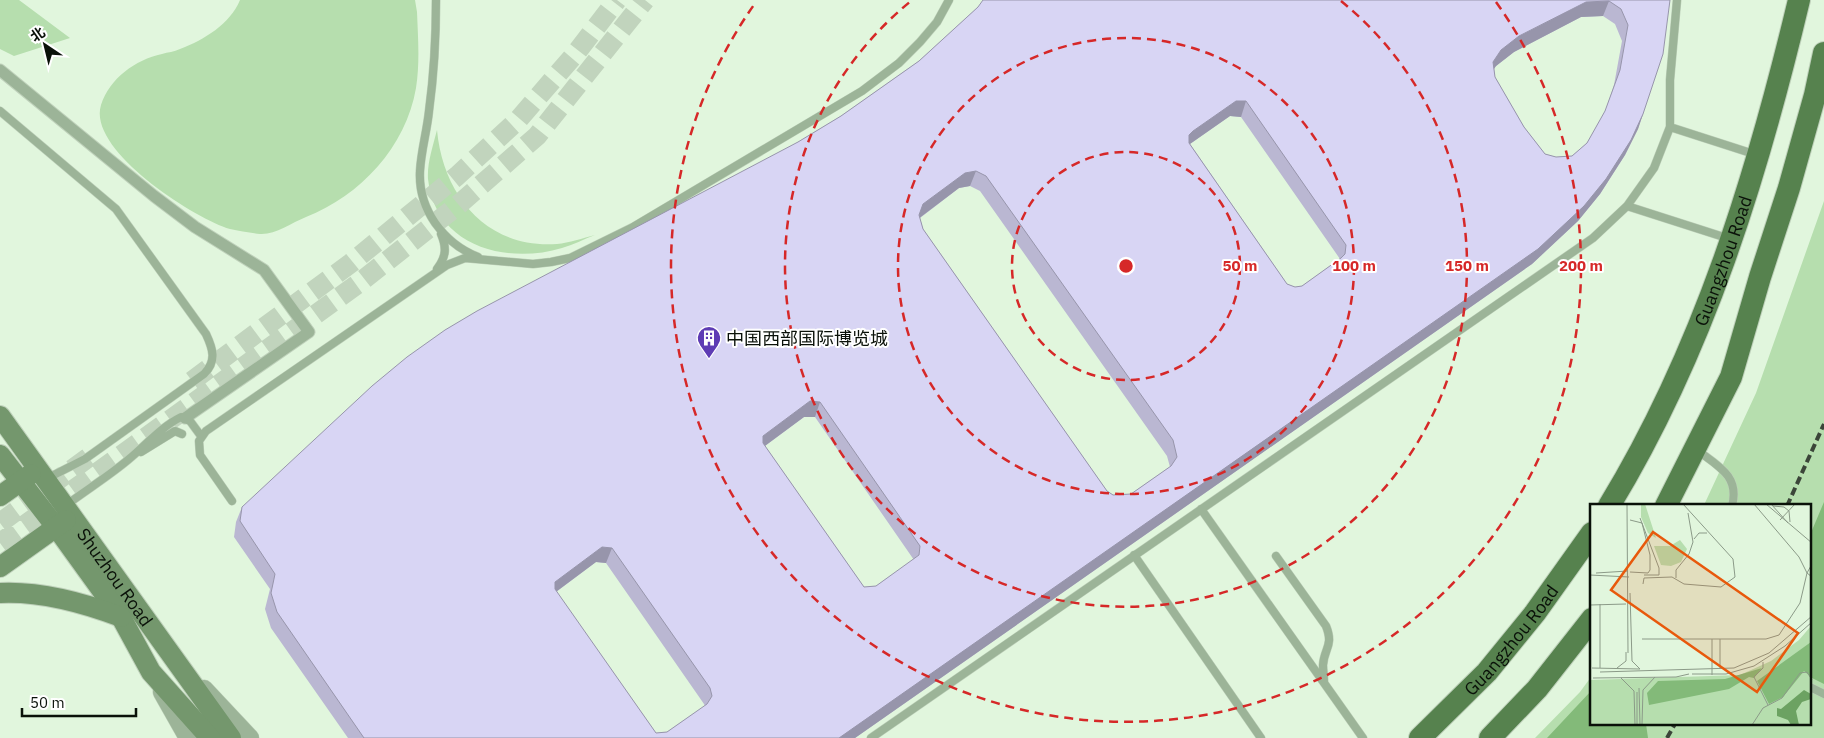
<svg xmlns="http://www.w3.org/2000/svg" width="1824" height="738" font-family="'IBM Plex Sans','Noto Sans SC',sans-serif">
  <rect width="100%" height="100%" fill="#e1f6dd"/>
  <!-- green -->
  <path fill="#b6deae" d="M0,0h19l51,38 -56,18 -14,-7z
    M240,0h175l2,12c1,25 3,51 -1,76 -10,59 -56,108 -110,129 -15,6 -31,18 -46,17 -9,-1 -21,-3 -30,-5 -36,-11 -143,-79 -129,-124 9,-27 34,-45 61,-51 6,-2 12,-2 18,-5 24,-9 50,-25 60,-49z
    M437,130c6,66 50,119 120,114 12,-1 26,-6 38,-9 -11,4 -22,10 -33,13 -56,17 -127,-2 -134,-69 -1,-16 5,-33 9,-49z
    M1824,201v537h-289l45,-46 11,-15 1,47h218v-218l-106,-1 52,-112z"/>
  <!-- forest -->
  <path fill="#83ba79" d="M1824,502v182l-14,-7v-142z
    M1591,691l1,33h54l2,14h-101z"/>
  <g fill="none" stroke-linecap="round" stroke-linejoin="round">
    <!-- secondary-tunnel -->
    <path stroke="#c1d4bd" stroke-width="20" stroke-dasharray="20 10" stroke-linecap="butt" d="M192,381l159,-118 106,-87 61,-56 58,-67 41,-53
      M0,523l93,-69
      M0,543l359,-260 98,-77 80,-70 108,-136"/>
    <!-- service casing -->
    <g stroke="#bfd1bb" stroke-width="9">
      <path id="service" d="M436,0c0,37 -2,74 -7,111 -2,20 -8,40 -9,60 -2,38 23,72 58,86
        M0,111l116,98 90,125c7,15 11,27 -2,40l-119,85 -39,20
        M1670,127l87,28
        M1627,206l103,33
        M437,269c9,-12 10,-21 4,-35
        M1697,450c21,16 43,26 35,56
        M141,452l34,-21 7,3
        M232,501l-32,-46 -1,-14 7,-10 241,-166 18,-7 68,6 18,-2 19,-4 63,-31 229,-136 37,-28 21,-21 17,-20 12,-22
        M65,506c21,-16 44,-30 64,-47 17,-14 32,-32 52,-42l9,4 11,15
        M1201,509l162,229
        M1134,555l127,183
        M1276,556l50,70c8,20 -2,22 -3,39 0,6 1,11 1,17
        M1810,687l14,7
        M871,738l722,-500 34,-32 27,-38 16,-41v-47l7,-80"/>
    </g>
    <!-- pedestrian casing -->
    <g stroke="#bfd1bb" stroke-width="13">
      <path id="pedestrian" d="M0,70l154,126 41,31 69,43 45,62 -124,86"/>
    </g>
    <!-- tertiary casing -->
    <g stroke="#bfd1bb" stroke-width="19">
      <path id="tertiary" d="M204,689l46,49
        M162,692l26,46"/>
    </g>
    <!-- secondary casing -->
    <g stroke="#bfd1bb" stroke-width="22">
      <g id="secondary">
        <path id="s1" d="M0,416l231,322"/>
        <path d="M0,455l56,72 65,90 30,55 59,66"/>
        <path d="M0,496l31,-22"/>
        <path d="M0,567l66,-47"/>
        <path d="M0,593c41,-2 84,10 121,24"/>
      </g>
    </g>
    <!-- primary casing -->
    <g stroke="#bfd1bb" stroke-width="24">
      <g id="primary">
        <path id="s2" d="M1609,506c95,-156 148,-330 190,-506"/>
        <path d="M1666,506l65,-129 29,-100 29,-89 26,-93 9,-42"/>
        <path id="s3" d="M1420,738l67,-66 48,-59 57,-80"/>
        <path d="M1490,738l47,-49 55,-70"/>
      </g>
    </g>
    <!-- service -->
    <use href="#service" stroke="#9cb498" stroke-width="8"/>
    <!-- pedestrian -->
    <use href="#pedestrian" stroke="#9cb498" stroke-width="11"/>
    <!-- tertiary -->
    <use href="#tertiary" stroke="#9cb498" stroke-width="18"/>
    <!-- secondary -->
    <use href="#secondary" stroke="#74976d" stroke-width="20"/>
    <!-- primary -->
    <use href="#primary" stroke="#56824e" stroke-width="22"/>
    <!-- rail -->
    <path stroke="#3b4539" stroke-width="4" stroke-dasharray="8 4" stroke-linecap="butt" d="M1787,506l37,-82
      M1667,738l8,-14"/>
  </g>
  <!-- wall -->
  <path fill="#bab7d2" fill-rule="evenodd" d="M1670,0l-27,114 -5,15 -13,26 -25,39 -22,27 -46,43 -677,474h-507l-77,-110 -6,-19 5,-20 -36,-52 2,-15 6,-15 556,-365 43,-26 78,-55 59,-54zM1603,16l12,8 7,17 -8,44 -9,27 -18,31 -15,13 -16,1 -11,-3 -21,-27 -29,-50 -1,-8 2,-3 18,-14 67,-35zM1230,116l11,1 99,142 -38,27 -7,1 -8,-3 -97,-140zM970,186l10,5 187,265 3,11 -39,27 -18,1 -6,-4 -184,-262 -3,-11 39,-30zM804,417h11l99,143 -38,26 -12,1 -99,-141zM596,562l10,1 98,141 1,2 -38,26 -11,1 -100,-141z"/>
  <!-- shaded-wall -->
  <path fill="#9795ab" d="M1609,1l-6,15 -22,1 -67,35 -18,14 -9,12 6,-16 8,-12 18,-14 67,-34z
    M1236,101h10l-5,16 -11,-1 -43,30 2,-11 4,-4z
    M1643,114l-5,15 -13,26 -25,39 -22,27 -46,43 -677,474h-16z
    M976,171l-6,15 -11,2 -41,31 -5,11 10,-26 42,-31z
    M810,401l10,1 -5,15h-11l-46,34 5,-15z
    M602,547l10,1 -6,15 -10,-1 -47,35 6,-15z"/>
  <!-- building -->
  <path fill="#d8d5f4" stroke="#9795ab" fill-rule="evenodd" d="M983,0h687l-7,54 -20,60 -12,26 -25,39 -22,27 -46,43 -699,489h-475l-87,-126 -6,-19 4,-19 -35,-53 2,-14 130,-121 35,-29 38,-27 32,-19 321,-169 43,-26 78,-55 59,-54zM1609,1l12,8 7,16 -8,45 -15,41 -18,32 -15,13 -16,1 -11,-3 -21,-27 -29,-50 -2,-15 8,-12 18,-14 67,-34zM1236,101h10l100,144 -1,9 -4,4 -39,28 -7,1 -8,-3 -98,-141v-8l4,-4zM976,171l10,5 187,264 4,17 -6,9 -40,28 -18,1 -6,-4 -184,-262 -4,-14 4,-11 42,-31zM810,401l10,1 100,144 -1,9 -43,31 -12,1 -101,-144v-7zM602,547l10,1 98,140 2,8 -5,8 -40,28 -11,1 -101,-144v-7z"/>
  <!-- distance rings -->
  <g fill="none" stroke="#d62828" stroke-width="2.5" stroke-dasharray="9 6">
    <circle cx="1126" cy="266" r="114"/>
    <circle cx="1126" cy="266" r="228"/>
    <path d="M1341 1A341 341 0 1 1 911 1"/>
    <path d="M1496 2A455 455 0 1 1 756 2"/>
  </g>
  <!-- icons -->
  <defs>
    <g id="building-pin" transform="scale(1.25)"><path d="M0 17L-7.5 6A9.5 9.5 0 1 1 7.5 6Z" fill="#5e3cb4" stroke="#fff"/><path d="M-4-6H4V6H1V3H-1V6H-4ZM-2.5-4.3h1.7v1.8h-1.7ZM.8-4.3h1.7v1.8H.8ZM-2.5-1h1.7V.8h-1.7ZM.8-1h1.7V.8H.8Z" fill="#fff"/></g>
  </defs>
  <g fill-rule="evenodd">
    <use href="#building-pin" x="709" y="338"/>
  </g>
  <g text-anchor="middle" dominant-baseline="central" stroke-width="4" stroke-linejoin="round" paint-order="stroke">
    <!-- street labels -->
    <g font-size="18" fill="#0a1109" stroke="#fff">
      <text stroke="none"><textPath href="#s2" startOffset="271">Guangzhou Road</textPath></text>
      <text stroke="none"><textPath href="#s1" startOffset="198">Shuzhou Road</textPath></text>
      <text stroke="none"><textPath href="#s3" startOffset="134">Guangzhou Road</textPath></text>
    </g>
    <!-- poi labels -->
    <g font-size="18" fill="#0a1109" stroke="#fff" text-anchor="start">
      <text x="726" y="338">中国西部国际博览城</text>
    </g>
  </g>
  <!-- overview -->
  <g transform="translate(1590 504)">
    <rect width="221" height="221" fill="#e1f6dd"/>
    <path d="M51,0h4l11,34 -8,-5 -7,-16zM90,36l7,9 -6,13 -10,4 -10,-1 -7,-19h16zM221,122v99h-221v-45l150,-5 31,-14 28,-21z" fill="#b6deae"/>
    <path d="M221,138v35l-7,-6 -21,26 -14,7 -12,-23zM172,164l-8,10 -5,-1 -20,12 -80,16 -2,-12 11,-12 67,-2z" fill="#83ba79"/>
    <path d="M214,186l7,4v5l-9,3 -6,9 3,14h-8l-3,-5 -11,-4v-8l4,1z" fill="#6ca262"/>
    <path fill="none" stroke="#8b9a88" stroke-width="1" d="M37,0l1,149M176,0l46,39M181,0l17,19M183,2l11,1 5,4 1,11M50,14l19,50v7h-15M190,16l15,-16M104,35l5,-6h8M222,60l-5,9 5,4M40,68l18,1 2,-3v-15l-8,-32 -12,-3M6,69l32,-2M0,71l39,2M86,74v-8l13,-16 4,-12 -5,-29M53,80l1,-6 28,-1 12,7 37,3 14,-10 -2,-18 -50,-55M40,89l2,68 8,8M0,101l36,-1M52,135h124l13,-4 21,-32 7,-30 -8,-16 -45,-53M122,135v36M130,135v30M173,158v6l-9,9 14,28M2,164l48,1M10,164v-64M27,164l9,-7v-9M10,168l134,-4 35,-15 43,-37M102,170h34l28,-8 31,-20 27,-24M3,174l83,-1 13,-3M31,174l13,13 1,34M49,184l1,37M47,188v33M52,220l1,-34 12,-13M162,221l11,-17 19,-10 18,-25 7,-1 5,8"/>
    <path fill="#e8590c" fill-opacity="0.15" stroke="#e8590c" stroke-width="2.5" d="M63,28l145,101 -41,59 -146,-102z"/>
    <rect width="221" height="221" fill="none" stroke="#0a1109" stroke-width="2.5"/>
  </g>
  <circle cx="1126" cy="266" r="8" fill="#d62828" stroke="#fff" stroke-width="2.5"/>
  <g font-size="15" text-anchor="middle" font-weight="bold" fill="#d62828" stroke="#fff" stroke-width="4" stroke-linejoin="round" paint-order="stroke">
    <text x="1240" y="271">50 m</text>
    <text x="1354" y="271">100 m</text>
    <text x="1467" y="271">150 m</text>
    <text x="1581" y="271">200 m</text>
  </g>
  <!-- north arrow -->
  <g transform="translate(45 45) rotate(325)" stroke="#ffffff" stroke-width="4" paint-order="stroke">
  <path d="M0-4L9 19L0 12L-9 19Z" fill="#0a1109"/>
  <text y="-8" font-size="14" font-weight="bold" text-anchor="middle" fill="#0a1109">北</text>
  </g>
  <!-- scale -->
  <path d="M22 708v8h114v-8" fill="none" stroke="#0a1109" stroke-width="2.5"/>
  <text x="30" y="708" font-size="15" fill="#0a1109" stroke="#ffffff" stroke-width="4" paint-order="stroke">50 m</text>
</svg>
